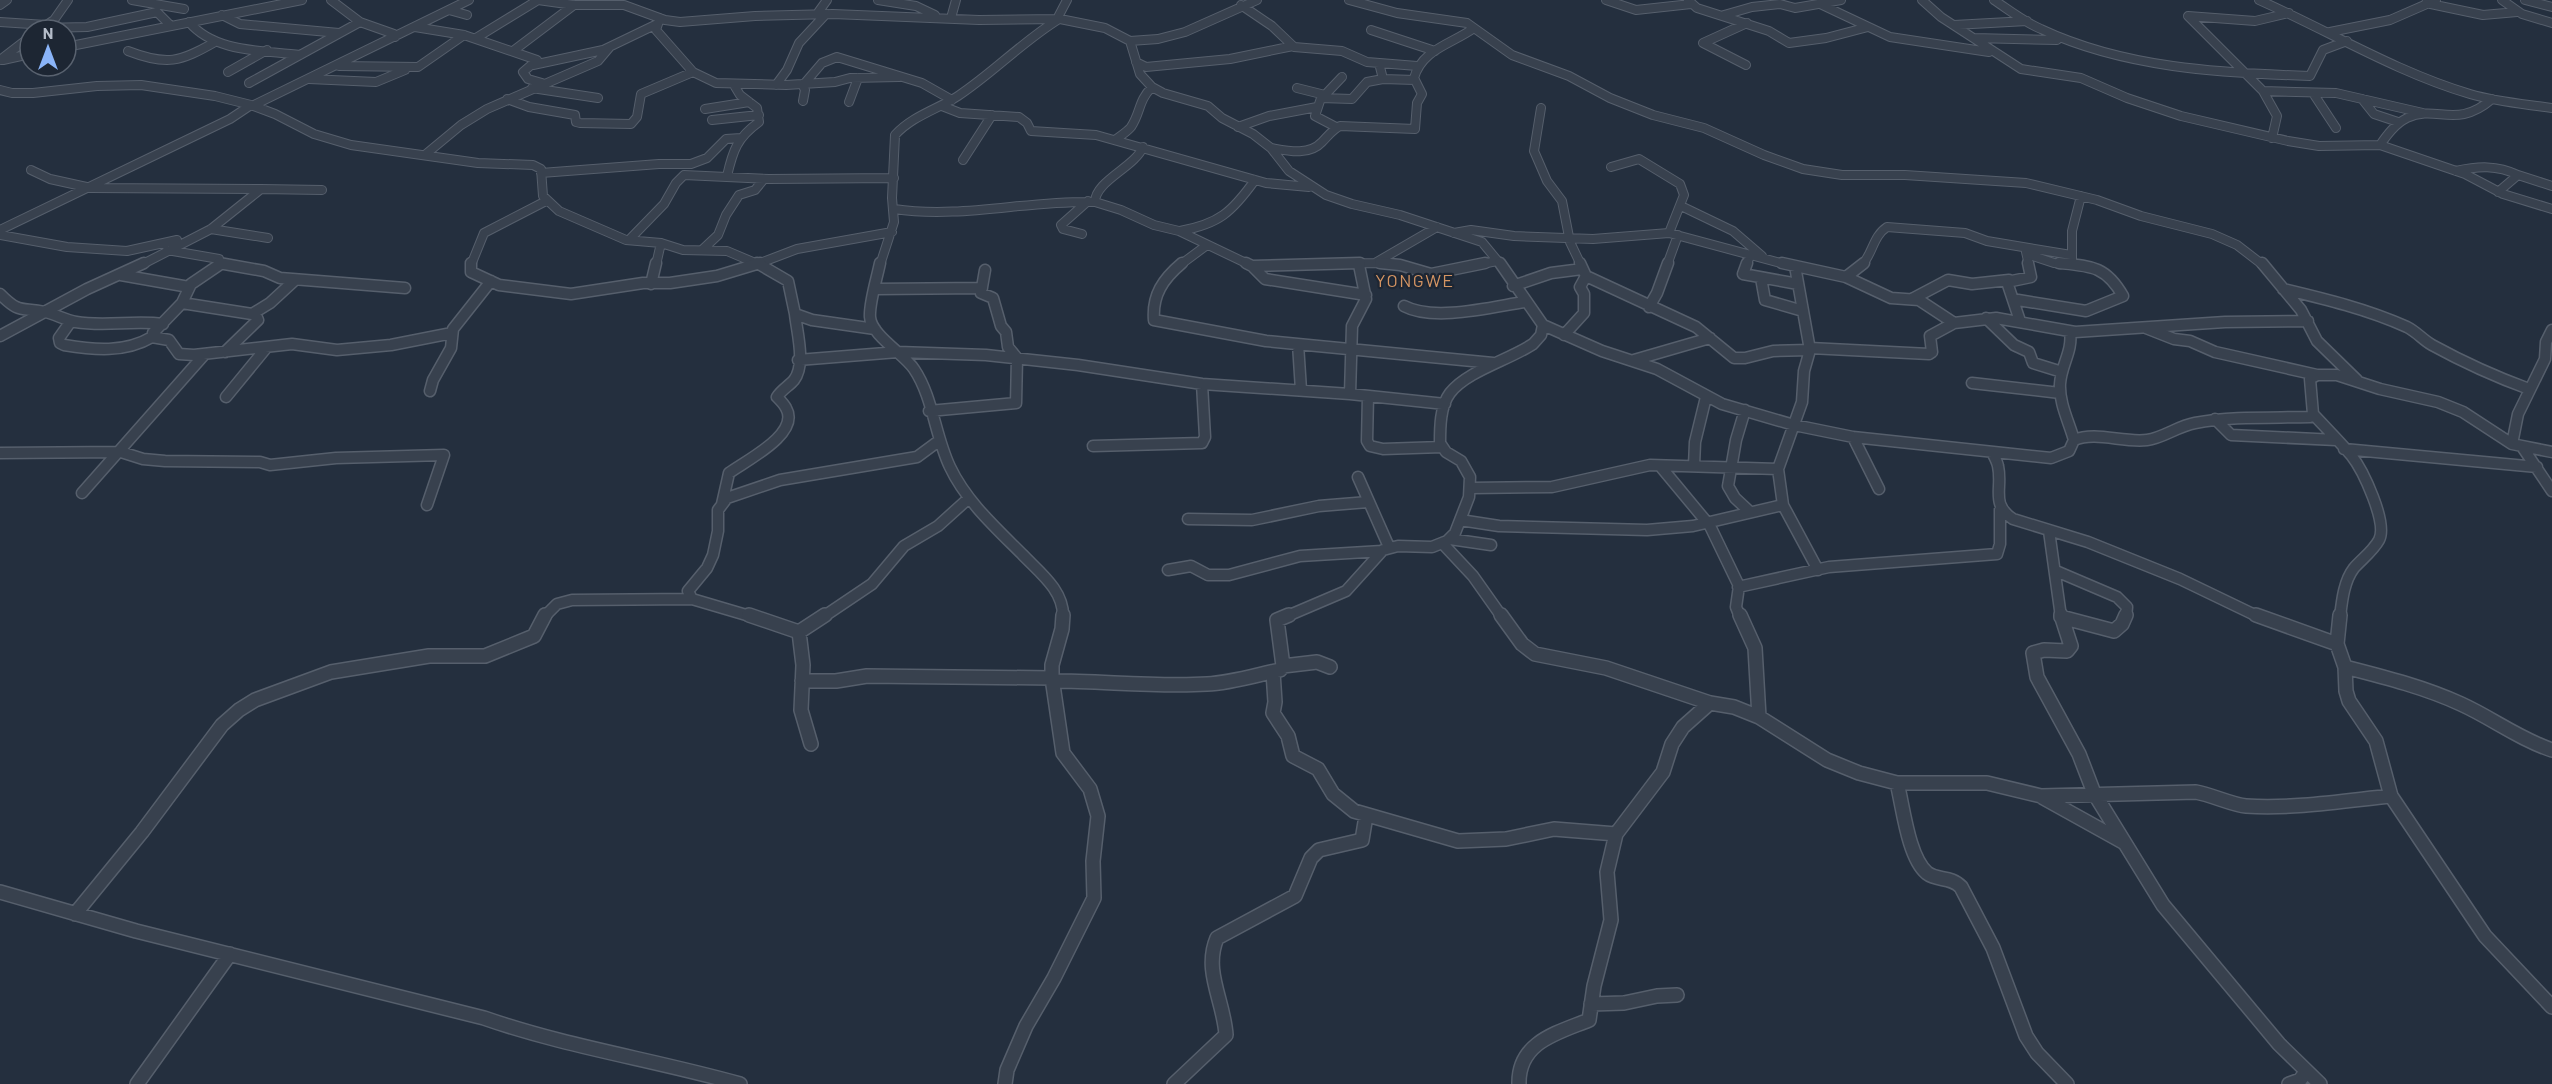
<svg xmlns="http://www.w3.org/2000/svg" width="2552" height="1084" font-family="Barlow,sans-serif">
  <rect width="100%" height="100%" fill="#242f3e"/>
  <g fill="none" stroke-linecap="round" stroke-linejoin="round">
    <!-- minor-far2 casing -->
    <g stroke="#565f6c" stroke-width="10">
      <path id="minor-far2" d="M132,0l52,9
        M331,0l29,22 34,12 1,3
        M878,0l38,6 19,9
        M1349,0l48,13 70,10 45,32 57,21 41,22 43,17 51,13 60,27 39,14 39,6h63l121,8 71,17 44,16 71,18 25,11 26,20
        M1606,0l30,10 55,-6
        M1688,0l9,8 72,23 20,12 37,-5 42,-11
        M1922,0l19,17 80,52 60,9 46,20 54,18 107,25 31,5 61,-1 85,29 38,20 49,15
        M1994,0c15,10 30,22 47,29 83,39 179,44 269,47l13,-26 24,-9
        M2259,0c70,31 137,72 211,94 27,8 55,10 82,14
        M2502,0l20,14 30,9
        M2525,0l27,7
        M2426,3l57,12 34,-3
        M1820,4l70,33 99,15
        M0,5l7,-5
        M1241,5l31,21 22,21 48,4 25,11 50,4
        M449,10l18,5
        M817,14l10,-14
        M222,15l18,9 99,9
        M1724,15l28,-8 28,-3 15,4 46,-8
        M660,18l-4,12 37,42 23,11 70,2 49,-3 15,-4 49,-1
        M951,18l5,-18
        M1057,19l10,-19
        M0,22l46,3
        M189,22c26,31 74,28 111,33
        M1954,25l73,-4
        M415,27l49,8 73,25 -14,12 5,7 14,4
        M42,28l45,-1 70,-15 13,13
        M42,28l12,-8 14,-20
        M1371,30l64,21
        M2330,32l60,-12 46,-20
        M476,38l62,-38 36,5h50l41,15 15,2 75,-6 78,-2 146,6 81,-1 45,9 25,13 10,33 12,13 11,6 45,13 14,12 31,16 18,14 18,23 37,24 26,9 48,11 82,27 19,23
        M1974,38l83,2 2,-2
        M1130,41l28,-2 27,-7 72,-32
        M66,47l236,-47
        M128,51c39,15 52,11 87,-9
        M513,51l61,-46
        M0,60l30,-23
        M3,60l27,-6
        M1136,62l10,5 84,-8 63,-13
        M533,65l70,-15 54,-26
        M1746,65l-43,-22 44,-20
        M35,66l12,5
        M339,66l79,1 46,-32
        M228,72l39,-22
        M309,79l67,3 29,-12
        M1383,79l32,1
        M249,83l111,-61
        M802,84l3,6 -2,11
        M804,84l18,-21 15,-6 85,26 30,17
        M776,85l11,-15 12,-27 27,-29
        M532,88l66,10
        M1297,88l28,7
        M0,90l12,3h21l64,-7 44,-1 74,11 36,9 24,9 39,20 37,11 127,18 55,2 8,4 2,27 16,15 67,29 35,3 22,7 44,1 33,14
        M2263,91l73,2 87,20
        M2313,93l23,35
        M1323,97l19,-20
        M507,99l22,8 46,8 1,7 4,1 51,1 6,-7 4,-23 52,-22
        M2362,99l12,15 24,8
        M849,102l9,-24
        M252,106l217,-106
        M942,106l18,7 59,4 8,6 4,8 65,4 170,48 43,4
        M1541,108l-7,43 13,30 15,20 8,41 11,23
        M705,109l44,-7
        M712,120l47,-5
        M1238,127l31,-11 48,-9
        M1336,127l-21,-11 6,-18 31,1 15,-17 16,-3 -4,-16
        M2272,138l5,-22 -14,-25 -75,-75 67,5 34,-8
        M1115,140c5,-4 12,-8 16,-13 10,-15 7,-26 21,-40
        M2380,145c7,-10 15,-21 27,-27 30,-14 49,12 85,-19
        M1143,147c-8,20 -48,34 -48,55l26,8 33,15 25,6 71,34
        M1271,148c17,3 38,8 51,-6 6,-6 10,-12 18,-16l75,3 2,-26 5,-9 -8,-16c8,-29 38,-34 60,-50
        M426,154l35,-29 26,-16 111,-48 11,-13
        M963,160l29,-45
        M1611,167l28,-8 41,25 4,11 -15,38
        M31,170l19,9 41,9 169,1
        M2456,171c22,-5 41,-6 62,4
        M541,173l118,-9h32l16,-6 19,-19 15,-1
        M727,176c6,-26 10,-38 32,-54l-2,-14 -17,-13 -6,-10
        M2498,192l20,-17 34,11
        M1681,206l52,25 29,25
        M894,209c68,10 133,-9 201,-7
        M211,229l57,9
        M0,230l230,-111 21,-14
        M1180,231c39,-7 52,-19 75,-51
        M1454,233l17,-3 43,6 79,3 76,-6 119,32
        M1082,234l-19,-5 -2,-4 27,-24
        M0,235l67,12 60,4 50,-11
        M629,240l35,-36 12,-21 8,-8 85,4 125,-1
        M167,250l52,9v6
        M702,250l16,-15 8,-20 13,-20 16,-5 9,-11
        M2026,252l3,13
        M2027,254l27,9 26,2
        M2072,260v-29l9,-35
        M1375,263l23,2
        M141,265l70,-36 50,-40 61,1
        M471,265l13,-32 62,-32
        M656,265l5,-22
        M755,265l42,-16 95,-17
        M880,265l14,-43 -2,-24 3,-63c17,-19 43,-26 63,-39 36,-24 65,-55 101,-77
        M1180,265l27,-20
        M1299,265l76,-2 62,-36
        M1477,265l20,-4
        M1667,265l11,-30
        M1746,265l5,-11
        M1862,265c11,-12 11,-29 25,-38l78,6 22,8 84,14"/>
    </g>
    <!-- minor-far1 casing -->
    <g stroke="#565f6c" stroke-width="13">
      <path id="minor-far1" d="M219,263l45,8 16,7 125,10
        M471,263v9l28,13 72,9 72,-11h27l47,-7 43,-13
        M757,263l31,18 7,33 17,6 63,9
        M880,263c-3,15 -11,40 -10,54 1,18 34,37 44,52 19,28 21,67 36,98 16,34 46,61 72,87 17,18 42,36 41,63
        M1182,263c-19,16 -30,32 -28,57l112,21 227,22
        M1246,263l6,3 108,-3
        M1380,263l20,2 31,9 54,-11
        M1580,263l6,13 110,51 38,31h11l28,-7 37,-1
        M1747,263l-4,11 55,10
        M1782,263l64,14 45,21 28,2 35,23 42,-5 79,14 150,-10 83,-1
        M2262,263l39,47 16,31 40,39
        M219,265l-28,19 -9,19 -29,30 -1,4 17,3 10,14 15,1 98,-11 45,6 54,-5 61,-12
        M1252,266l13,13 101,16
        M121,275l68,12
        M1846,277l18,-14
        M1761,278l4,22 38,11
        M651,284l5,-21
        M1513,286l38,-13 31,-4
        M876,289l106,-1
        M2283,289c42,10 84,20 124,38 10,5 16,13 25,18 31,17 64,32 97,44
        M0,294c20,20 20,13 45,18 10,2 20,8 31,10 28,5 58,-2 87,2
        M1912,299l36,-19 24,4 37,-4
        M182,303l70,11 18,-11 25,-23
        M2016,303l2,-3 68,11 37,-15c-17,-30 -32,-30 -64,-33
        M1404,306c30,16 88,1 120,-4
        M1649,307l8,-14 11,-30
        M1986,318l28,27 15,7 4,11 29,9
        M71,321l-12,17 1,5 4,2c30,5 61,8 88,-8
        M2020,321l-13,-39 24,-5 -3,-14
        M1543,325l59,26 55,18 65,35 72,21 59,12 198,21 18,-7 5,-11c22,-9 49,3 73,0 16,-2 31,-14 48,-17 37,-7 77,-5 115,-6l3,-3 -3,-35 7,-4h20l43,14 58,13 25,10 49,32 40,8
        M2146,328l28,11 16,2 25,11 102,23
        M2070,332c3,19 -9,33 -10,52 -1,19 9,38 14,56
        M1564,335l20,-22v-19l-4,-7 6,-11
        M0,336l87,-47 57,-26
        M1298,344l3,46
        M1810,348l119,6 3,-2 -2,-16 24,-13
        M225,352l33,-32 -3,-7
        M798,360l100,-8 88,3 92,10 124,19 148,10 95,10
        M1634,360l76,-22
        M1972,383l88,10
        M430,391l3,-11 18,-32 2,-19 38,-48
        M1350,394l2,-68 14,-27 -7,-34
        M1368,396l-1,45 3,5 13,3 59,-2
        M226,397l41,-50
        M1745,410l-9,30 -8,46 7,12 15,14
        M929,411l87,-8 1,-45 -9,-11 -2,-15 -5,-6 -8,-28 -12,-5 4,-23
        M2313,414c13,14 26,27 38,41 12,15 37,68 28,85 -6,11 -17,19 -25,28 -10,13 -12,32 -14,49
        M2215,419l16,16 105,5
        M1853,437l26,52
        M2512,444l6,-30 27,-55 1,-17 6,-12
        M1093,446l109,-3 3,-6 -3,-53
        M2523,448l29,43
        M2344,449l193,18
        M1992,452c2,4 5,9 6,14 5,22 -8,38 15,53l75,23 92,37 79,38
        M0,453l121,-1 22,7 22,2 95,1 10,3 66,-7 108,-3 -17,50
        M1694,466l1,-24 11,-45
        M1661,467l49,59 29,60 -3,21 4,10
        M1358,477l31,70
        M1472,488l80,-1 98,-22 128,4
        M82,493l122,-138
        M722,504l7,-31c16,-12 72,-39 57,-65 -2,-4 -6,-8 -9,-11 4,-7 12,-11 17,-17 12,-16 3,-47 1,-66
        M1783,505l35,65
        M1188,519l64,1 67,-14 49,-4
        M1460,520l39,6 148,4 46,-4 90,-21 -5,-36 24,-67 2,-31 6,-21 -15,-84
        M2049,531l12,86
        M1450,539l41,6
        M1444,545l29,31 29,41
        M1168,570l23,-4 17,9h21l71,-19 82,-5
        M2056,571l61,26 10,10 -1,10
        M1738,587l91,-20 168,-13 3,-10v-34
        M544,617l13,-13 15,-4 120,-1
        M753,617l-61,-18 -4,-8 19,-23 6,-13 5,-24v-21l9,-12 53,-18 137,-23 23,-17
        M823,617l49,-33 32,-38 34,-20 31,-28
        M1285,617l61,-26 37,-41 15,-4 34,1 15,-6 8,-8 14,-36 1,-20 -9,-16 -15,-9 -6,-9c0,-15 0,-37 10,-50 17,-22 59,-33 83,-49l8,-9 2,-10 -43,-62"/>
    </g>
    <!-- minor casing -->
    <g stroke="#565f6c" stroke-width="16">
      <path id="minor" d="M749,615l50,17
        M1501,615l21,29 13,10 71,14 104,35 24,4 25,10 68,43 32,13 38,10h90l54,13 155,-4c16,3 37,13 50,14 48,3 97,-5 145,-10
        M1740,615l15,33 4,69
        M2061,615l10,31 -4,5 -23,-1 -11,3 4,24 42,77 15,39 69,112 116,139 41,40
        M2256,615l81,29
        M2340,615l-3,29 8,23 1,24 3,10 27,40 15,55 94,140 67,71
        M2061,617l53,14 8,-7 4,-9
        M1283,666l34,-4 13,5
        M2345,667c39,10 79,20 116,37 31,14 58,35 91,46
        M1273,672l2,30 -2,11 15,23 5,20 25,13 15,25 21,17 104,30 48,-2 48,-10 62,5
        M802,681h34l31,-5 185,2
        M1053,681c51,0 102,6 154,3 24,-1 49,-9 73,-14l3,-4 -6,-46 12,-5
        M811,744l-10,-34 2,-45 -4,-33 26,-17
        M1897,783c6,23 11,74 30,90 10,8 24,3 34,14l32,61 33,88 11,17 30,31
        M2042,797l81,45
        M0,892l136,39 348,87c83,29 171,42 256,66
        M75,914l67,-82 80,-107 17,-15 16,-10 76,-28 98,-16h56l49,-20 11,-21
        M1591,1004l33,-1 33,-7 20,-1
        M137,1084l93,-130
        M1005,1084l2,-14 19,-44 28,-48 40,-80 -1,-37 5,-45 -8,-27 -27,-36 -11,-75v-13l10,-36 1,-14
        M1174,1084l52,-49c-2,-34 -23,-64 -9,-97l78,-42 16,-38 8,-8 43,-10 4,-24
        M1519,1084c-1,-42 38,-51 70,-64l5,-34 17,-66 -4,-48 9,-38 47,-62 9,-28 11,-17 27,-24
        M2289,1084l11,-4 6,-8"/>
    </g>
    <!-- minor-far2 -->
    <use href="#minor-far2" stroke="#38414e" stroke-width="8"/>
    <!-- minor-far1 -->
    <use href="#minor-far1" stroke="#38414e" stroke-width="10"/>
    <!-- minor -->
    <use href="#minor" stroke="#38414e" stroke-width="13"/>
  </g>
  <g text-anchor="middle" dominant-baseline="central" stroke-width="4.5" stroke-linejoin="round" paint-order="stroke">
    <!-- quarter labels -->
    <g font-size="18" letter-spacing="1.5" fill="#d59563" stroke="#1d2633">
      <text x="1415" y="280">YONGWE</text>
    </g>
  </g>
  <!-- north arrow -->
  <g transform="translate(48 48)"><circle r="28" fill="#1d2633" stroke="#59626f" stroke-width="1.5"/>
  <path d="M0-4.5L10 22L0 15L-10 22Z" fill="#8ab4f8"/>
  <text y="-9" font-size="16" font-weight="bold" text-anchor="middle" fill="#b4bcc9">N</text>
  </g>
</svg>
